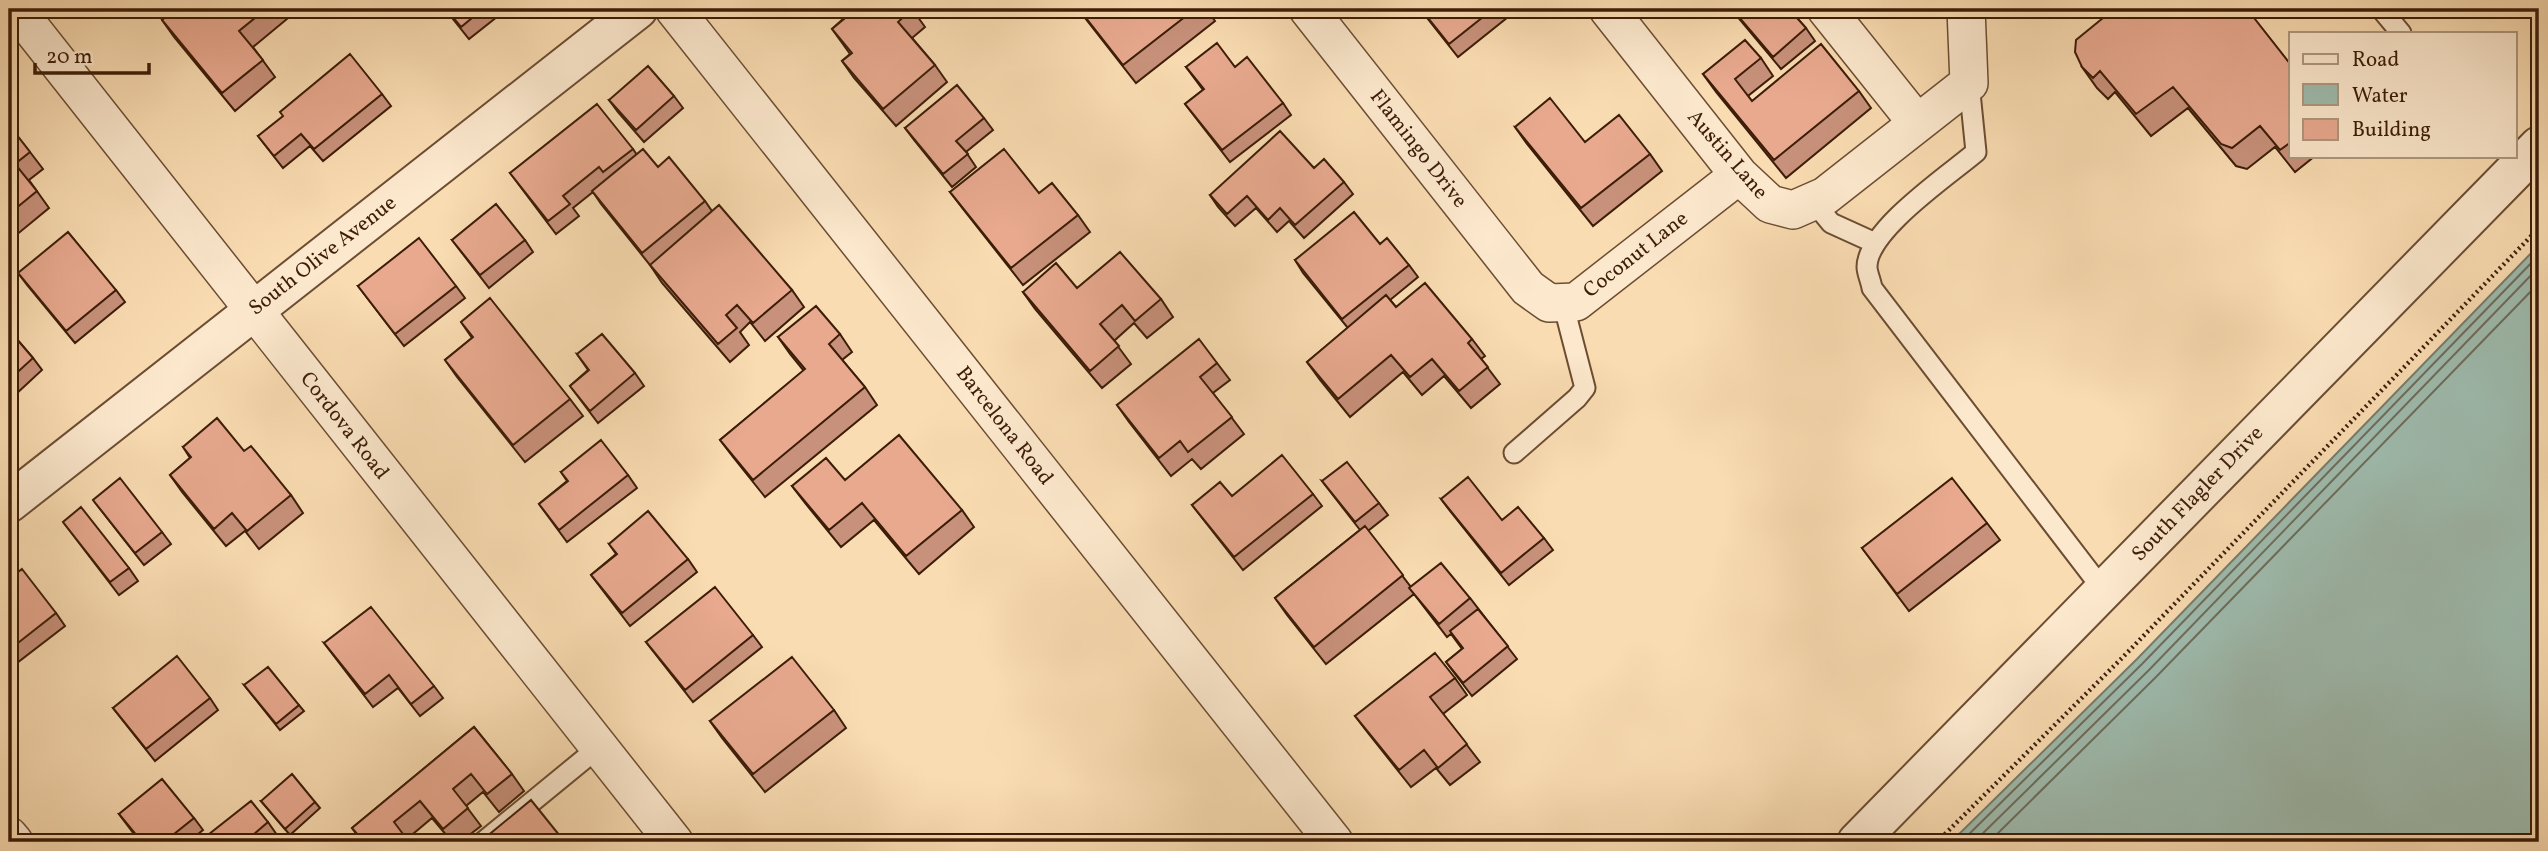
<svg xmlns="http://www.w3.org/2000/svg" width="2548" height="851" font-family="Vollkorn,serif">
  <rect width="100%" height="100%" fill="#fadcb2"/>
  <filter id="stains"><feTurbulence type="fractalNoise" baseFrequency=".00286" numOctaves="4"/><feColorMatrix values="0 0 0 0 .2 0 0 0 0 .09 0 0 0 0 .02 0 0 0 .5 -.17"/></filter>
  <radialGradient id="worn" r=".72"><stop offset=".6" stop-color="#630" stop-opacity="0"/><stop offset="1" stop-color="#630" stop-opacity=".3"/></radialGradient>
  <!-- water -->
  <path fill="#9ebbae" stroke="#777c6c" stroke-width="2" d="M2539,245v597h-588l186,-183z"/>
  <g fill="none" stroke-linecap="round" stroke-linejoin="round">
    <!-- shore -->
    <path stroke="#6d6c5b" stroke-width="2" d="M1961,842l181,-178 397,-409
      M1974,842l175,-172 390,-403
      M1989,842l167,-165 383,-394"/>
    <!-- service casing -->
    <g stroke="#6c4d32" stroke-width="23">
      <path id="service" d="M2381,9l20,24
        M1969,83l7,69c-27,23 -109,78 -109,115 0,6 4,14 5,21l232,303
        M1813,201l18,22 44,20
        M1514,453l63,-55 8,-10 -22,-85
        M483,842l116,-95"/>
    </g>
    <!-- minor casing -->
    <g stroke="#6c4d32" stroke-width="40">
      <path id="minor" d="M16,9l658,833
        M674,9l660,833
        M1308,9l220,279 21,15 27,-1 163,-127
        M1608,9l131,166 31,29 23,6 32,-14 144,-113 -3,-74
        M1826,9l91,114
        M9,836l5,6"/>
    </g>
    <!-- tertiary casing -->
    <g stroke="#6c4d32" stroke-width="42">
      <path id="tertiary" d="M9,503l629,-494
        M1857,842l682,-696"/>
    </g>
    <!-- path -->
    <path stroke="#3c1d08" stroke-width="4.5" stroke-dasharray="2 3.5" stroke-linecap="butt" d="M1937,842l186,-185 416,-429"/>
    <!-- service -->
    <use href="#service" stroke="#fce8cd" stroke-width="19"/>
    <!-- minor -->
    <use href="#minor" stroke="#fce8cd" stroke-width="37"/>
    <!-- tertiary -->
    <use href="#tertiary" stroke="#fce8cd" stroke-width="38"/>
  </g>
  <!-- wall -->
  <path fill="#c8917b" stroke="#3c1d08" stroke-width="2" d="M176,9h123l-46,38 22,30 -40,34 -61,-74 -12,-17z
    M445,9h62l-38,30z
    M854,9h58l13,18 -13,11 23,27 12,17 -51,44 -42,-48 -12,-17 8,-7 -18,-25z
    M1036,9h10l-6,4z
    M1078,9h128l9,12 -79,62z
    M1420,9h90l3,4 -55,44z
    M1731,9h58l17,19 9,13 -34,28z
    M2321,9h17l-10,8z
    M1761,58l12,18 -25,20 4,5 107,-10 12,17 -85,70 -70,-86 -13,-18z
    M2291,65v91h24l-20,16 -20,-25 -28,22 -11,-3 -48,-58 -37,28 -36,-44 -7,7 -11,-11 -15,-21z
    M1186,67h49l48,36 8,12 -61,47 -45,-58 18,-14z
    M382,94l9,12 -68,55 -13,-15 -27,22 -25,-32z
    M674,96l9,12 -39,34 -26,-30 -9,-12z
    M984,118l9,12 -27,22 10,15 -24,20 -38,-47 -9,-12z
    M9,125l21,27 13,17 -14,11 20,28 -40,33z
    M1515,127l70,15 65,12 12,17 -69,55 -66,-82z
    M633,149l4,6 21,12 47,34 7,10 80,79 12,17 -39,34 -15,-19 -10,10 9,13 -19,17 -68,-79 -12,-18 -49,-61 -8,-12 -20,16 6,8 -23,18 -46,-61z
    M1314,168l30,14 9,12 -49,44 -15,-17 -12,11 -21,-24 -21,18 -17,-19 -8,-12z
    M950,192l89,1 39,22 12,17 -67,53 -60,-76z
    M452,240h73l8,12 -44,36z
    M1380,244l29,21 9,12 -28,23 6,7 76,32 13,17 -4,3 19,25 -29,24 -27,-32 -22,19 -19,-23 -53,45 -30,-37 -13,-18 41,-34 -45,-55 -8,-13z
    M18,273l98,17 9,12 -50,41 -48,-58z
    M358,286h98l9,12 -61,48z
    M1077,288l84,11 12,18 -26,21 -13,-15 -20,18 17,23 -29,24 -67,-79 -12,-17z
    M461,322l109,77 13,17 -58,46 -68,-85 -12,-17 27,-22z
    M9,330l24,28 9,12 -27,25 -6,-7z
    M840,334l12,18 -10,8 23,27 12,18 -112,92 -32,-40 -13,-17 84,-69 -14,-17 -12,-17z
    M577,354l58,19 9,13 -46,37 -28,-37 18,-16z
    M1217,363l13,17 -17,13 31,41 -43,35 -9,-10 -21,17 -42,-54 -12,-17z
    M183,447l61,4 47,44 12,18 -44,36 -14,-18 -19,15 -44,-54 -12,-17 20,-17z
    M561,472l67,3 9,13 -70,54 -28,-38 28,-23z
    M845,480l117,30 12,17 -55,47 -45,-54 -33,27 -36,-44 -13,-17z
    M1322,481l57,22 9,12 -20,16 43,56 59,11 47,61 -45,37 -26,-34 16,-13 -11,-15 -4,3 -33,-43 -88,70 -39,-49 -12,-17 85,-68z
    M1313,494l9,12 -79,64 -51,-65 40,-9z
    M1441,499l61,21 42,18 9,12 -44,35 -59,-74z
    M93,500l69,32 9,12 -27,21z
    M63,522l66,46 9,13 -19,14z
    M1987,523l13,17 -91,71 -47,-63z
    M609,544l79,15 9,13 -67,54 -39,-51 25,-21z
    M9,579l47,34 9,13 -52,40 -4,-5z
    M753,635l9,12 -69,55 -47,-60z
    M324,643l110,43 9,12 -23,18 -22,-28 -25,19z
    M1455,678l12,17 -24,19 37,48 -30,23 -14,-17 -25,19 -43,-54 -13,-17z
    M244,685l55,20 5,6 -24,19z
    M210,698l8,12 -63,51 -42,-53z
    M834,710l12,18 -81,64 -43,-54 -12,-17z
    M474,727l38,47 12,17 -25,21 -16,-20 -17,14 15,20 -21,16h-8l-20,-24 -25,21 2,3h-47l-10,-14z
    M261,801l54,1 5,6 -30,27z
    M119,814l75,4 9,12 -15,12h-48z
    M268,822l9,13 -10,7h-68z"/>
  <!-- building -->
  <path fill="#e8a98f" stroke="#3c1d08" stroke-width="2" d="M176,9h90l-27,22 24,29 -41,33 -60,-73z
    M446,9h37l-22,18z
    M856,9h56l-14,13 37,43 -52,44 -41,-48 10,-8 -20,-24z
    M1079,9h116l-72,56z
    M1421,9h72l-44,35z
    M1732,9h57l17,19 -33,29z
    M2114,9h133l44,56v77l-11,8 -20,-24 -28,22 -11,-4 -48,-57 -37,27 -36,-43 -7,7 -11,-11 -7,-15 1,-12z
    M1745,40l16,18 -26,21 17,22 69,-57 38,47 -85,69 -71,-86z
    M1217,43l18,24 12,-10 36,46 -61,47 -37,-46 19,-15 -18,-22z
    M350,54l32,40 -68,55 -13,-15 -27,22 -16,-20 25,-20 -3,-4z
    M648,66l26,30 -38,34 -27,-30z
    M957,85l27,33 -28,23 12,13 -25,20 -38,-46z
    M1550,98l35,44 34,-27 31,39 -69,54 -66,-81z
    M597,104l36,45 -30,23 -4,-5 -36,29 7,8 -22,17 -38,-48z
    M9,125l21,27 -15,12 22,27 -28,23z
    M1280,131l34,37 10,-9 20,23 -49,43 -15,-17 -12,12 -21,-24 -20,18 -17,-19z
    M643,149l15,18 11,-10 36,44 -63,52 -50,-62z
    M1004,149l35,44 13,-10 26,32 -67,53 -61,-76z
    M496,204l29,36 -45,35 -28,-35z
    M719,205l73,85 -39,33 -16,-18 -11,10 11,13 -19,16 -68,-79z
    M1354,212l26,32 7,-6 22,27 -67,54 -47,-59z
    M68,232l48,58 -50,41 -48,-58z
    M419,238l37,48 -61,48 -37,-48z
    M1120,252l41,47 -26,22 -13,-16 -22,19 19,22 -29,25 -67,-79 33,-29 21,25z
    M1425,283l47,56 -4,4 20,24 -29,24 -27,-32 -22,18 -19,-22 -53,44 -31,-37 79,-67 10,12z
    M490,298l80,101 -57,46 -68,-85 28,-23 -12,-15z
    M816,306l24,28 -11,10 36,43 -112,93 -33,-40 85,-71 -27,-32z
    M9,330l24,28 -24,22z
    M602,334l33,39 -45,38 -20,-25 19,-16 -12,-16z
    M1199,339l18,24 -17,14 32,40 -44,35 -8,-11 -21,17 -42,-53z
    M217,418l27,33 7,-5 40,49 -44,36 -15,-18 -18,16 -44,-54 21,-18 -8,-10z
    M899,435l63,75 -56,46 -44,-53 -33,27 -37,-44 34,-28 19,22z
    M601,440l27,35 -69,55 -20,-26 29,-23 -7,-9z
    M1282,455l31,39 -79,63 -42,-52 28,-23 12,14z
    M1347,462l32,41 -24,19 -33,-41z
    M1468,477l34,43 16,-13 26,31 -43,35 -60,-74z
    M120,478l42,54 -27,21 -42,-53z
    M1952,478l35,45 -90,71 -35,-46z
    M81,507l48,61 -19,14 -47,-60z
    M648,511l40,48 -66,54 -31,-38 26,-21 -8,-10z
    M1365,526l38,49 -89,72 -39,-49z
    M1441,563l29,35 -31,26 -30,-36z
    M22,569l34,44 -47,37v-71z
    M715,587l38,48 -68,55 -39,-48z
    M371,607l63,79 -23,18 -22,-29 -24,19 -41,-51z
    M1478,609l30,37 -45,37 -17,-21 17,-14 -13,-17z
    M1435,653l20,25 -25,19 37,47 -29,24 -14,-18 -25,20 -44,-54z
    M177,656l33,42 -64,51 -33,-41z
    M792,657l42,53 -81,64 -43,-53z
    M268,667l31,38 -23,19 -32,-39z
    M474,727l38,47 -25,20 -16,-20 -18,15 15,19 -25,21 -23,-28 -26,21 9,12 -9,8h-30l-12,-14z
    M292,774l23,28 -30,27 -24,-28z
    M162,779l32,39 -30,24h-22l-23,-28z
    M531,800l33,41 -1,1h-83z
    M251,801l17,21 -14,12 7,8h-62z
    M1213,836l5,6h-13z"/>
  <g text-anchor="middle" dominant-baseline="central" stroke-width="5" stroke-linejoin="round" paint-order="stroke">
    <!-- street labels -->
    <g font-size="21" fill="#3c1d08" stroke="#fce8cd">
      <text transform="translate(1418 149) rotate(52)">Flamingo Drive</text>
      <text transform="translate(1727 155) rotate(49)">Austin Lane</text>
      <text transform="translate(1636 255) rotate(-38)">Coconut Lane</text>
      <text transform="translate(323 256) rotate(-38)">South Olive Avenue</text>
      <text transform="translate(344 426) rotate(52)">Cordova Road</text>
      <text transform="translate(1004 426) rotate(52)">Barcelona Road</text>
      <text transform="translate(2198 494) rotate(-46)">South Flagler Drive</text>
    </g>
  </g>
  <!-- margin -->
  <rect width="2548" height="851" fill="none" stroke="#fadcb2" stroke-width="35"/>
  <rect x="10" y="10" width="2527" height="830" fill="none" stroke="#3c1d08" stroke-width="3.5"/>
  <rect x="18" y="18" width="2513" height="816" fill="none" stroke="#3c1d08" stroke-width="2"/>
  <!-- legend -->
  <rect x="2289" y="32" width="228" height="126" fill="#fce8cd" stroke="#af977e" stroke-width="2"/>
  <rect x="2303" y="54" width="35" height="10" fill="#fce8cd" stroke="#af977e" stroke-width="2"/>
  <text x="2352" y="66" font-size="21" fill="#3c1d08">Road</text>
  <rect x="2303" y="84" width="35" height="21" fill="#9ebbae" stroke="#af977e" stroke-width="2"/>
  <text x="2352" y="102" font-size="21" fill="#3c1d08">Water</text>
  <rect x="2303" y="119" width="35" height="21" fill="#e8a98f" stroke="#af977e" stroke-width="2"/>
  <text x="2352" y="136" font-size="21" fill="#3c1d08">Building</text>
  <!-- scale -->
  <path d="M35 63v10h114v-10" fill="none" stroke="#3c1d08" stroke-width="3.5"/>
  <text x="46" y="63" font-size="21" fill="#3c1d08" stroke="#fce8cd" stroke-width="5" paint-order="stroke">20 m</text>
  <rect width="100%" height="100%" filter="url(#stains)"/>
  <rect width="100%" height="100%" fill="url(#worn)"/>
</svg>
